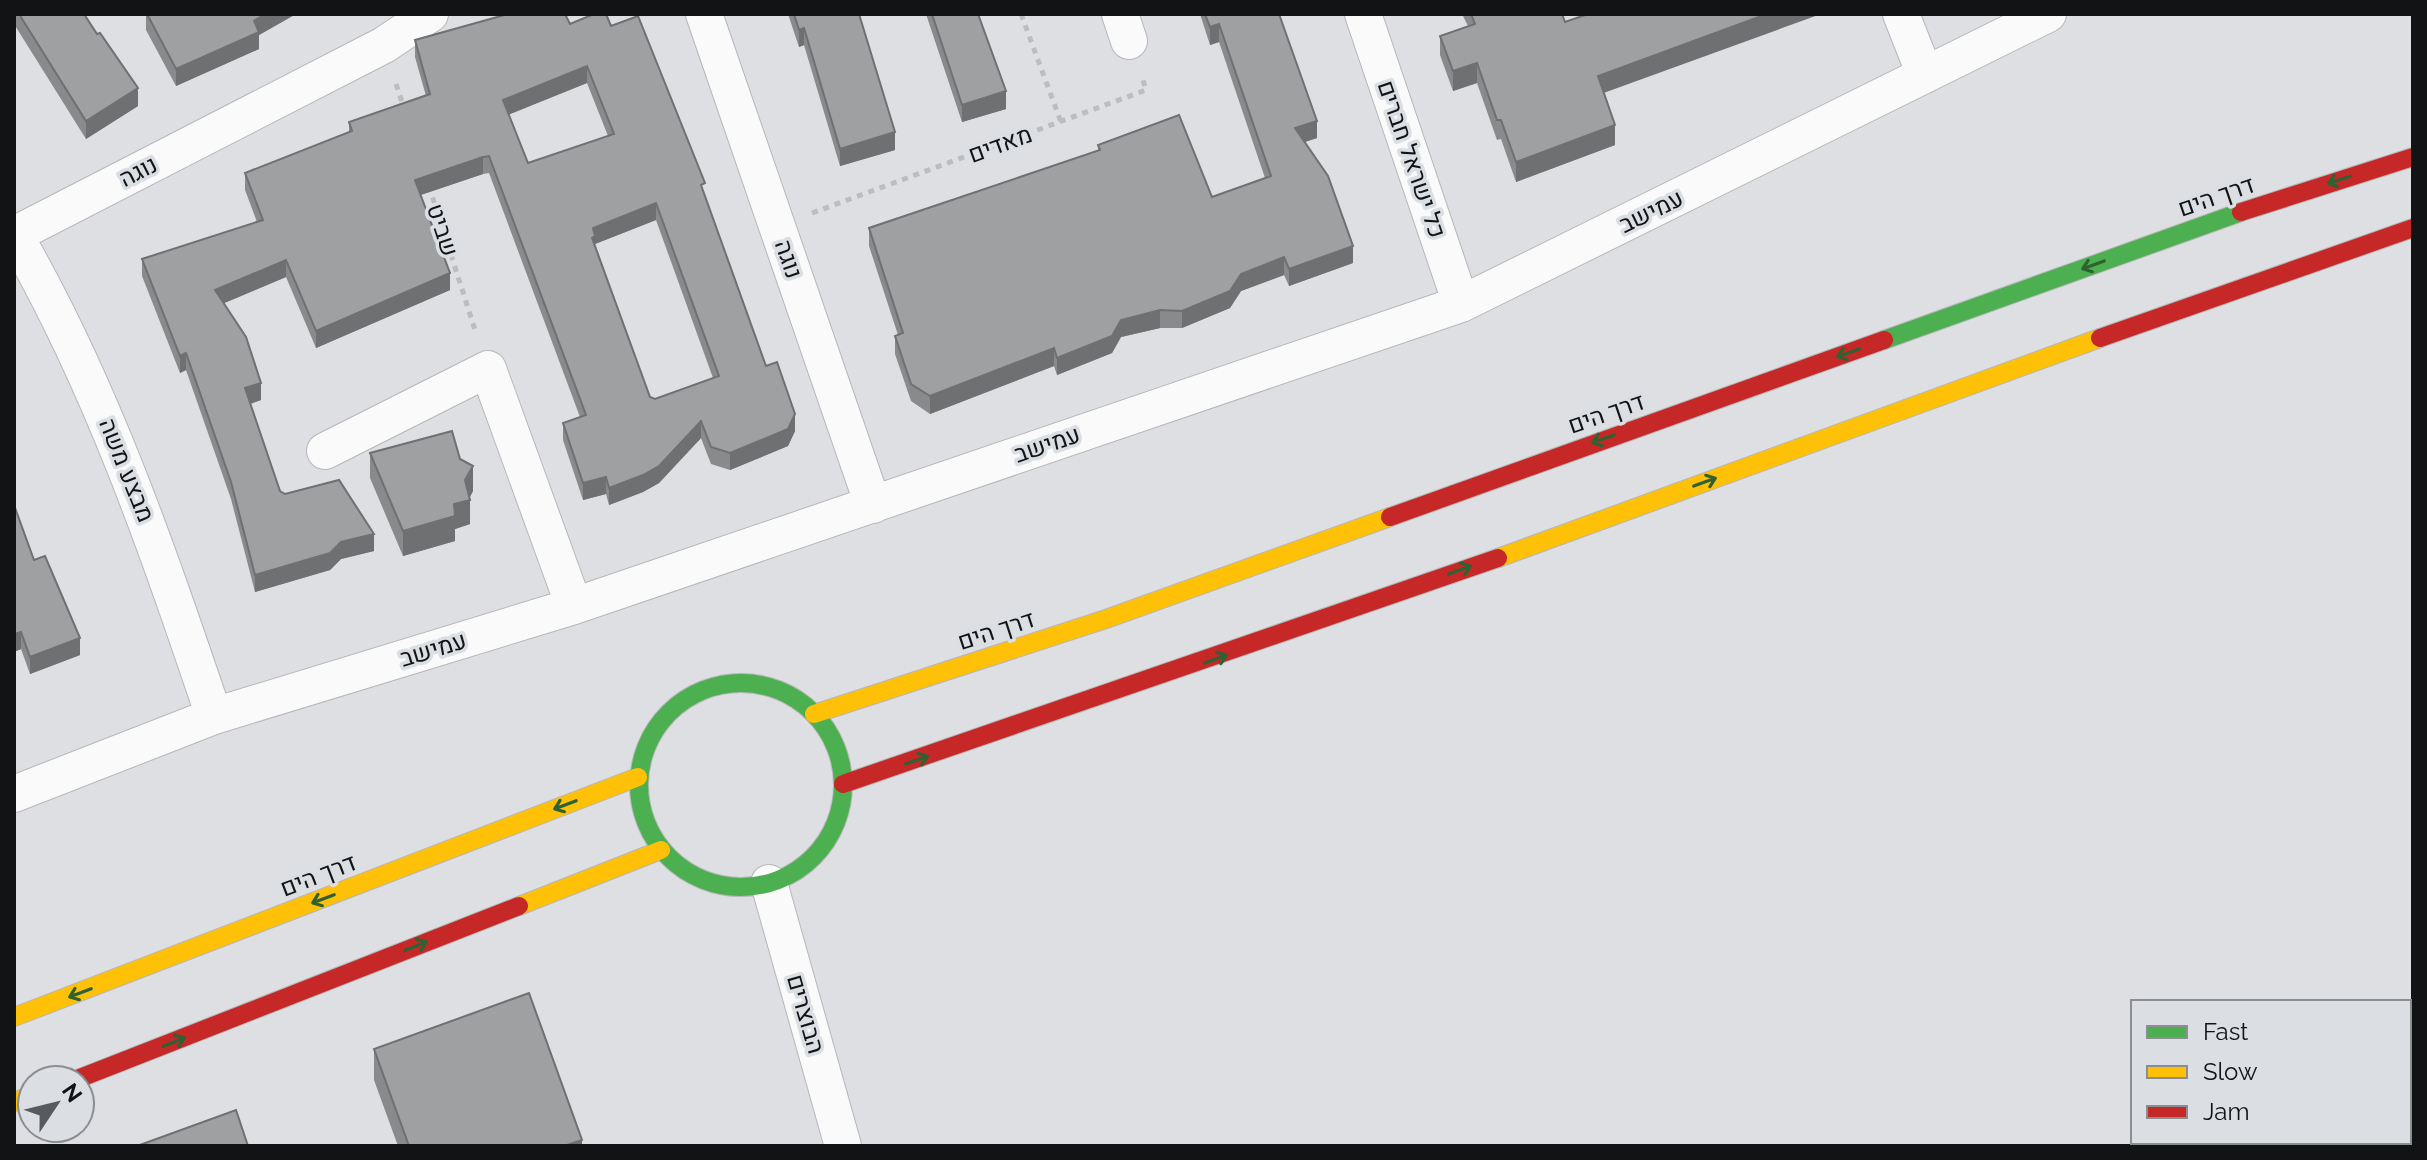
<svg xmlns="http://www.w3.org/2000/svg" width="2427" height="1160" font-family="Raleway,Heebo,sans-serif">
  <rect width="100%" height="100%" fill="#dddfe2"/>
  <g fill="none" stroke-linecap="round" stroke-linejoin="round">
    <!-- street casing -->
    <g stroke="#b5b7b9" stroke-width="38">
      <path id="street" d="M704,14l169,491
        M1120,14l9,27
        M1363,14l98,290
        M1901,14l24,61
        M14,234c88,152 144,317 200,482
        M14,235l370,-190 46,-31
        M325,451l163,-82 86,237
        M14,794l200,-78 360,-110 887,-302 587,-290
        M769,883l74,263"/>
    </g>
    <!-- fast casing -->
    <g stroke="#b5b7b9" stroke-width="20">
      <path id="fast" d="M1884,340l357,-128
        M639 785a102 102 0 1 1 204 0a102 102 0 1 1-204 0Z"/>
    </g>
    <!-- slow casing -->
    <g stroke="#b5b7b9" stroke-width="20">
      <path id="slow" d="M1498,558l602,-220
        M814,714l292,-95 284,-102
        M519,906l142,-56
        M14,1017l624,-240
        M14,1102l18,-7"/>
    </g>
    <!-- jam casing -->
    <g stroke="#b5b7b9" stroke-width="20">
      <path id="jam" d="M2241,212l172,-55
        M2100,338l313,-110
        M1390,517l494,-177
        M843,784l655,-226
        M75,1080l444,-174"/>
    </g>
    <!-- path -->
    <path stroke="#bdbdbf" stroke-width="5" stroke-dasharray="6 6" stroke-linecap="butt" d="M1021,14l40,108
      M396,84l8,24
      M429,186l47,147
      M812,213l334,-123 -4,-13"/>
    <!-- street -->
    <use href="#street" stroke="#fafafb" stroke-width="36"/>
    <!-- fast -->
    <use href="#fast" stroke="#4caf50" stroke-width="18"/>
    <!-- slow -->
    <use href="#slow" stroke="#ffc107" stroke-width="18"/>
    <!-- jam -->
    <use href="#jam" stroke="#c62828" stroke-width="18"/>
  </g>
  <!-- wall -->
  <path fill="#898a8b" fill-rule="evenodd" d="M14,14h70l54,92 -52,33 -72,-115z
    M146,14h150l-37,21v14l-83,37 -30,-56z
    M788,14h71l36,136 -55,16 -36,-121 -5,2z
    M926,14h52l28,95 -44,13z
    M1200,14h79l38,124 -12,4 48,121 -64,23 -5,-11 -43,16 -11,17 -48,20h-22l-39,9 -9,16 -55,22 -3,-9 -124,48 -19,-13 -16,-47v-18l3,-1 -29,-89v-18l229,-78v-5l114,52 53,-19 -46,-136 -9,3z
    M1462,14h100l3,8 39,71 11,52 -99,37 -15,-43 -4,1 -20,-57 -24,8 -13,-36v-19l28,-10z
    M570,24l41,2 94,170 61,170 29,65 -7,15 -58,24 -19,-6 -10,-26 -42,45 -16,9 -34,13 -3,-11 -23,6 -20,-60v-17l17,-6 -91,-244 -6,1 -63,21 30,95 -134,58 -30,-71 -62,26 37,97 -10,4 29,87 94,60 -33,8 -11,11 -75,22 -24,-93 -45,-129 -6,3 -38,-97v-17l115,-37 -12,-32v-17l104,-41v-10l77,-26 -11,-39v-17zM587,83l21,53 -80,27 -19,-49zM656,220l57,158 -58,21 -5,-2 -55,-153z
    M370,453l90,6 13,32 -3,6v27l-15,5v12l-52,15 -33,-78z
    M14,505l20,55 46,95 -50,19 -9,-25 -7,3z
    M374,1049l208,97h-184l-24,-66z"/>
  <!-- shaded-wall -->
  <path fill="#6f7071" d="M265,14h31l-37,21v14l-83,37v-17z
    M1767,14h54l-223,81v-19z
    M1219,24v18l-9,3v-18z
    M804,28v17l-5,2v-17z
    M1477,63v20l-24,8v-20z
    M587,66v17l-84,34v-17z
    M138,88v18l-52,33v-18z
    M1006,91v18l-44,13v-17z
    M1317,121v17l-22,7v-17z
    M1615,125v20l-99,37v-20z
    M895,132v18l-55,16v-17z
    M483,157v17l-68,23v-17z
    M656,203v17l-61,24v9l-3,2 1,-27z
    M1353,246v17l-64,23v-17z
    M1284,257v18l-43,16 -11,17 -48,20v-17l59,-37z
    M286,260v17l-71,30v-17z
    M450,273v17l-134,58v-17z
    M1160,310v18l-39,9 -9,16 -55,22v-17l64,-38z
    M1054,348v18l-124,48v-18z
    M186,353v17l-6,3v-17z
    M261,383v17l-16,5v-17z
    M795,414v17l-7,15 -58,24v-17z
    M701,421v17l-42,45 -16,9 -34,13v-17z
    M473,466v25l-5,9h2v24l-15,5v12l-52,15v-25l51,-27z
    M606,477v17l-23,6v-17z
    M374,534v17l-33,8 -11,11 -75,22v-17l86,-33z
    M21,632v17l-7,3v-18z
    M80,638v17l-50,19v-17z
    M582,1140v6h-18z"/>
  <!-- building -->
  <path fill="#9fa0a2" stroke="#6f7071" stroke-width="2" fill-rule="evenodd" d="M19,14h65l13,20 3,-1 38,55 -52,33z
    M147,14h118l-11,7 5,11 -83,37z
    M508,14h57l5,10 24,-10h12l5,12 27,-10 67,167 -4,2 65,181 11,-4 18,52 -7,15 -58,24 -19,-6 -10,-26 -42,45 -16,9 -34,13 -3,-11 -23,6 -20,-60 23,-8 -97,-259 -6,1 -68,23 35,93 -134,58 -30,-71 -71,30 31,47 15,46 -16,5 35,103 5,3 54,-14 35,54 -33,8 -11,11 -75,22 -24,-93 -45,-129 -6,3 -38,-97 121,-39 -18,-47 107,-42 -3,-9 81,-28 -15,-54zM587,66l27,68 -86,29 -25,-63zM656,203l63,173 -64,23 -5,-2 -58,-159 3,-2 -2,-8z
    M794,14h65l36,118 -55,17 -36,-121 -5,2z
    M932,14h46l28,77 -44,14z
    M1205,14h74l38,107 -22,7 33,48 25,70 -64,23 -5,-12 -43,17 -11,17 -48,20 -22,-1 -39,10 -9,16 -55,22 -3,-10 -124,48 -19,-12 -16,-48 8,-3 -34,-105 231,-78 -2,-5 81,-30 33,82 59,-21 -52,-152 -9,3z
    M1471,14h91l3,8 23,-8h179l-169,62 17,49 -99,37 -15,-42h-4l-20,-57 -24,8 -13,-35 35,-12z
    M452,431l8,28 13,7 -8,14 5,20 -16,4 1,12 -52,15 -33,-78z
    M14,505l20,55 11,-4 35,82 -50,19 -9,-25 -7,2z
    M529,993l53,147 -18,6h-155l-35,-97z
    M236,1110l12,36h-111z"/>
  <!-- one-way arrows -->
  <defs><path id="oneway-shaft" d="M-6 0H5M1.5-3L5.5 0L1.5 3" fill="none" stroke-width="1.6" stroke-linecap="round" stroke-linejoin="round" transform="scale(2)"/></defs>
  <g stroke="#2f6132">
    <use href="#oneway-shaft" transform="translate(2339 180) rotate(162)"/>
    <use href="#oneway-shaft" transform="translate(2093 265) rotate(160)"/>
    <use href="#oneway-shaft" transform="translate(1848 353) rotate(161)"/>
    <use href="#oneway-shaft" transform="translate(1603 439) rotate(161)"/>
    <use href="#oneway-shaft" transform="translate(1705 482) rotate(-20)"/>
    <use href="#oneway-shaft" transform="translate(1460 570) rotate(-20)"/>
    <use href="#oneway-shaft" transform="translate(1216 659) rotate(-20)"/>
    <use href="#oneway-shaft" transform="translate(917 760) rotate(-18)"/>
    <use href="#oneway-shaft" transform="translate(565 805) rotate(159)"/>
    <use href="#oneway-shaft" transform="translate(323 899) rotate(159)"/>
    <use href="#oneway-shaft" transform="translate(416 946) rotate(-22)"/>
    <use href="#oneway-shaft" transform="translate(80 993) rotate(159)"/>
    <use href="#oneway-shaft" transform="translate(174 1042) rotate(-22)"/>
  </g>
  <g text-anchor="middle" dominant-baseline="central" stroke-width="7" stroke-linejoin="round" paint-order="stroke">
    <!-- street labels -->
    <g font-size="24" fill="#121315" stroke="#dbdfe4">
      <text transform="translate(1000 144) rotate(-20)">מאדים</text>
      <text transform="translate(1412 159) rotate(71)">כל ישראל חברים</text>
      <text transform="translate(138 171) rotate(-27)">נוגה</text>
      <text transform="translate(2216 196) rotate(-19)">דרך הים</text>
      <text transform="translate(1651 211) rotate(-26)">עמישב</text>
      <text transform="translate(443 230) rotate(72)">שביט</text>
      <text transform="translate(789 259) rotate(71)">נוגה</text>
      <text transform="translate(1606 413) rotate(-19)">דרך הים</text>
      <text transform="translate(1047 444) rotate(-19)">עמישב</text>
      <text transform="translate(127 470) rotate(68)">מבצע משה</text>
      <text transform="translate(996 630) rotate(-18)">דרך הים</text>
      <text transform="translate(433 649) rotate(-17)">עמישב</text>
      <text transform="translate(318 875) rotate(-21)">דרך הים</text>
      <text transform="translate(806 1014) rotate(74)">הבוצרים</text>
    </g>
  </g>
  <!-- border -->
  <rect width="2427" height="1160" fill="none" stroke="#121315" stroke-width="32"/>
  <!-- legend -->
  <rect x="2131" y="1000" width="280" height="144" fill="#dbdfe4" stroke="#8b8d91" stroke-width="2"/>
  <rect x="2147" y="1026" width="40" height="12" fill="#4caf50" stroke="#8b8d91" stroke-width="2"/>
  <text x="2203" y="1040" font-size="24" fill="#121315">Fast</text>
  <rect x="2147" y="1066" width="40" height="12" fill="#ffc107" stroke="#8b8d91" stroke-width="2"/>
  <text x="2203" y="1080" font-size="24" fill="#121315">Slow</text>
  <rect x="2147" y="1106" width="40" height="12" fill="#c62828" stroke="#8b8d91" stroke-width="2"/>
  <text x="2203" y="1120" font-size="24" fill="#121315">Jam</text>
  <!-- north arrow -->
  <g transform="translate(56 1104) rotate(55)"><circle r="38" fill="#dbdfe4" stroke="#8b8d91" stroke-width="2"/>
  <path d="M0-6L14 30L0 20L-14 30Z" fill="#595a5d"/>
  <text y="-12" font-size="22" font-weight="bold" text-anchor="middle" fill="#121315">N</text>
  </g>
</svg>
